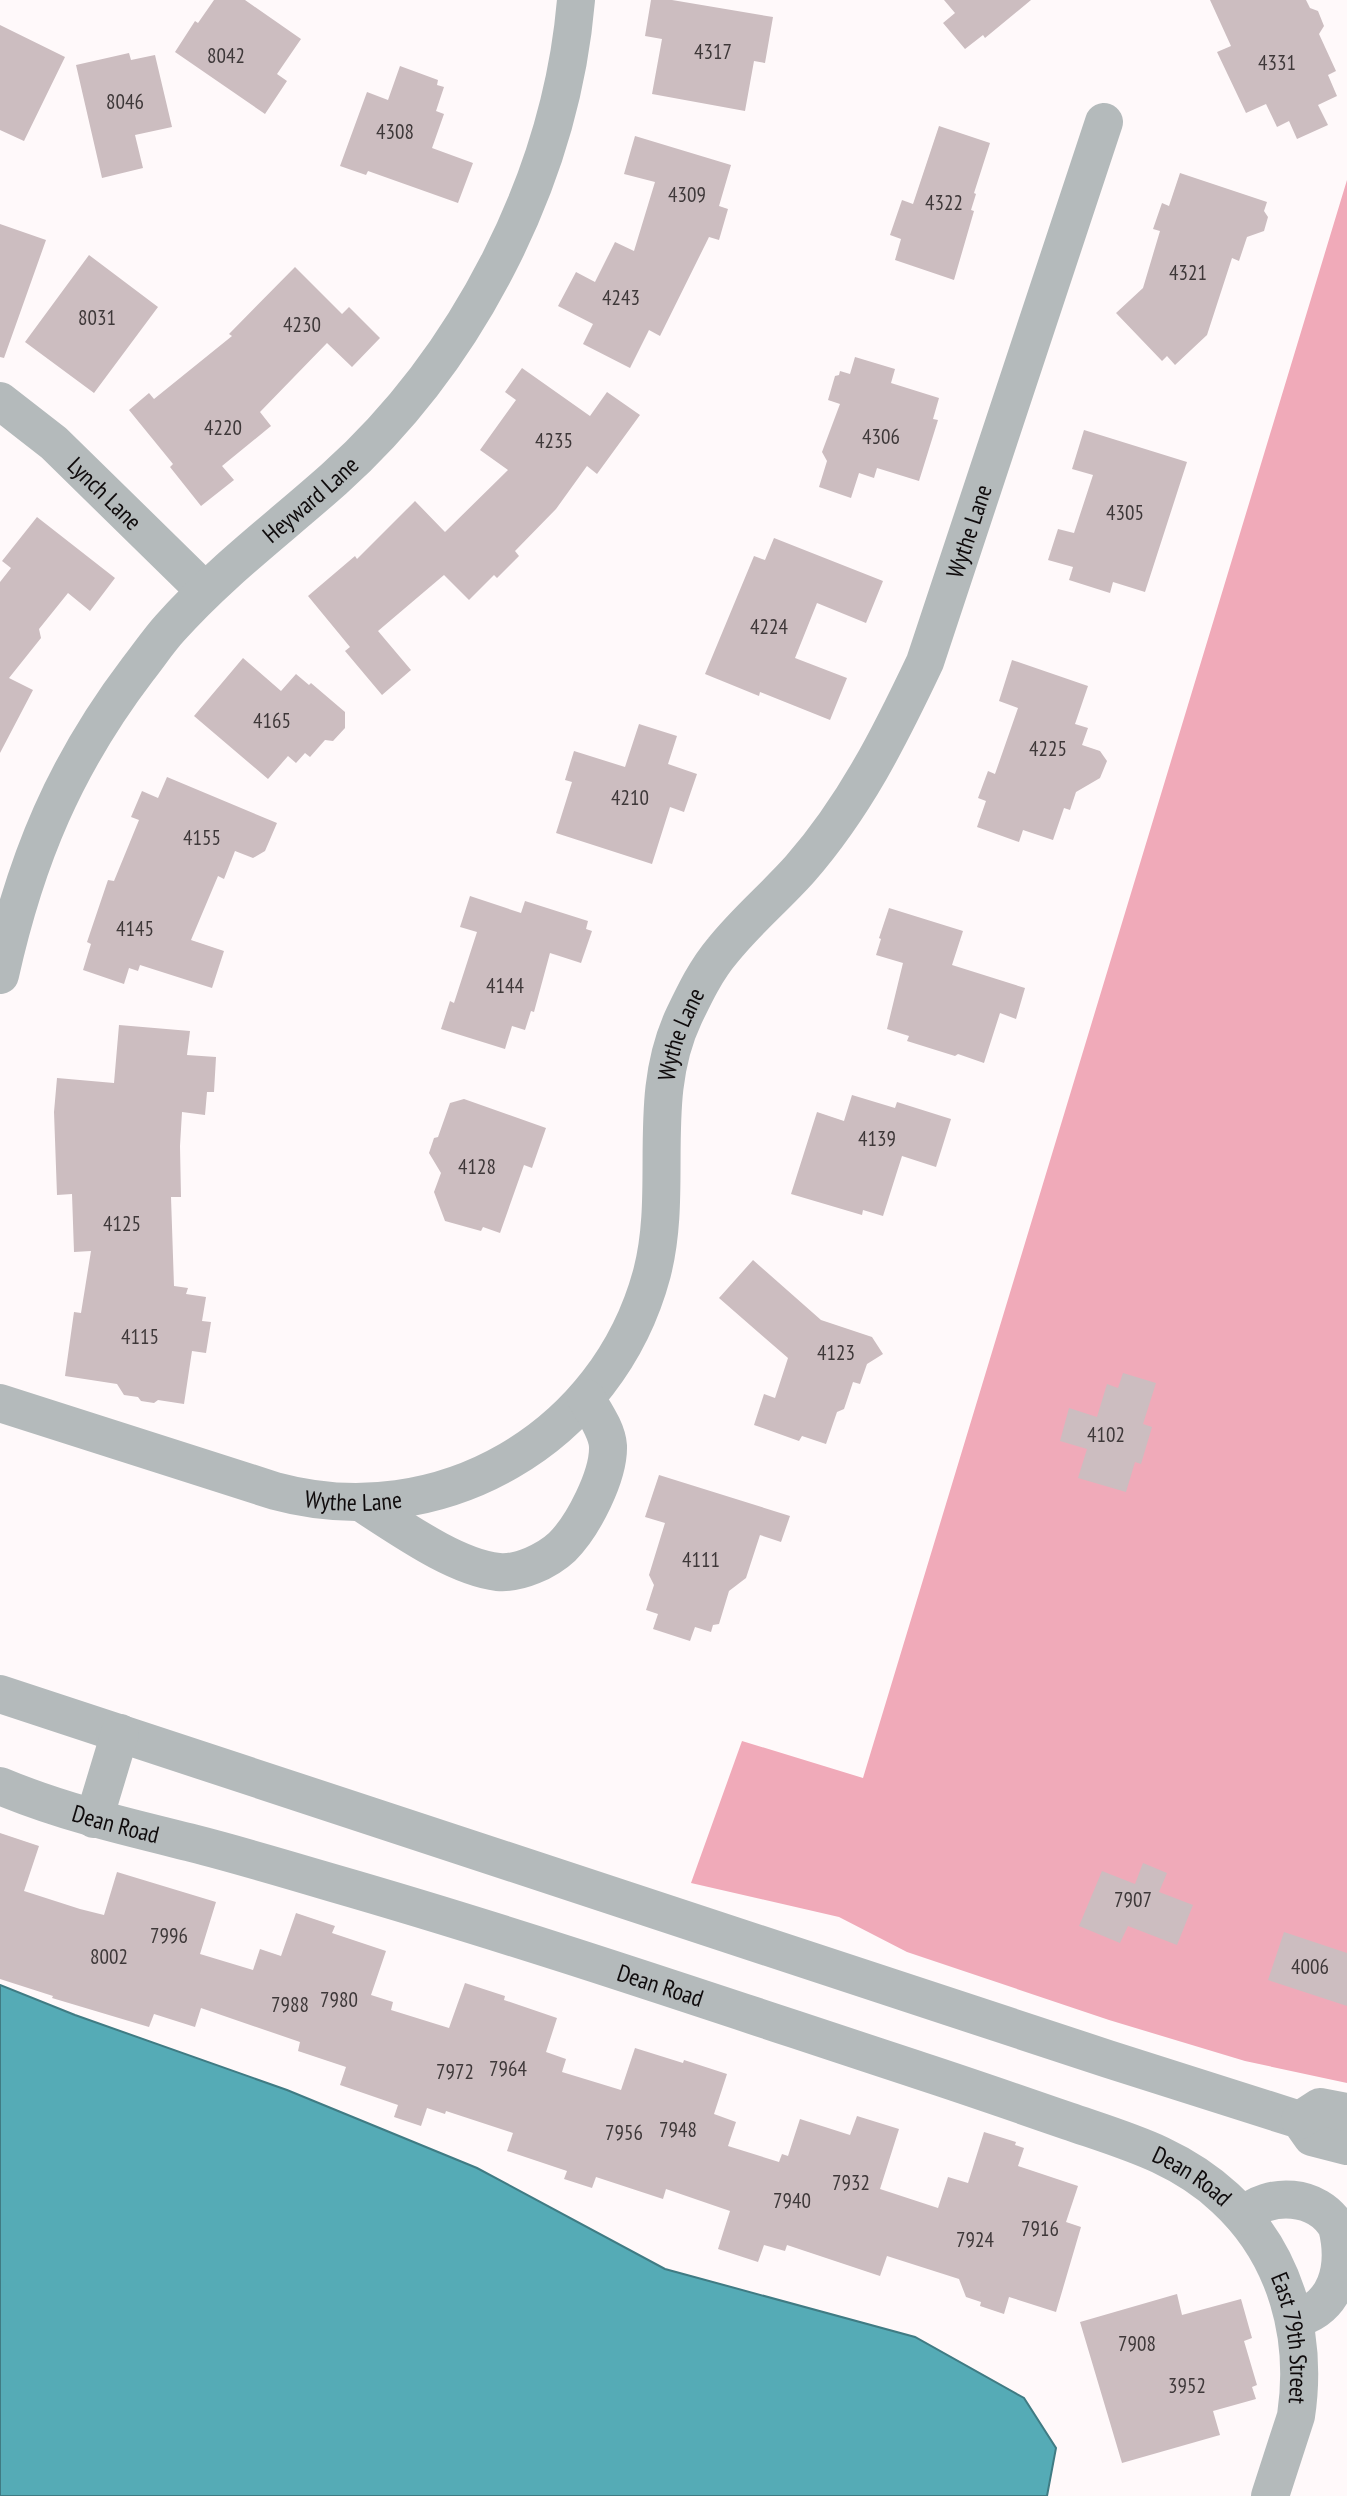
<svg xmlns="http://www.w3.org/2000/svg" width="1347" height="2496" font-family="'PT Sans Narrow',sans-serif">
  <rect width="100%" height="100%" fill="#fff9fa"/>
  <!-- forest -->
  <path fill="#f0aab9" d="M1347,180v1903l-102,-22 -136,-41 -202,-68 -68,-35 -148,-34 51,-142 121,37z"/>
  <!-- water -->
  <path fill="#55abb6" stroke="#407b83" stroke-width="2" d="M0,1985l75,30 212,75 190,78 188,101 250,68 109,61 32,50 -9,48h-1047z"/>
  <!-- building -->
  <path fill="#ccbdc0" d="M214,0h31l56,39 -24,35 10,7 -22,33 -90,-62 20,-31 3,2z
    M651,0h21l101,17 -8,46 -11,-2 -9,50 -93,-17 10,-55 -17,-3z
    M944,0h87l-46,38 -2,-3 -18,14 -22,-26 12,-10z
    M1210,0h96l4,8 8,3 6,15 -5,8 17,37 -8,4 9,21 -19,9 10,20 -31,14 -8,-18 -12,6 -11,-23 -20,9 -29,-61 14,-6z
    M0,25l65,32 -41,84 -24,-11z
    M129,53l2,7 24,-5 17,72 -37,8 8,33 -41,10 -26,-113z
    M400,66l38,14 -1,5 7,2 -8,24 8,3 -12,34 41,15 -15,40 -90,-32 -2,4 -26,-9 27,-74 21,8z
    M939,126l51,17 -16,50 2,1 -5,16 3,1 -20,69 -59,-20 6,-21 -11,-4 12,-35 11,4z
    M635,136l96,29 -12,41 9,3 -9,31 -10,-3 -49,99 -11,-6 -19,38 -47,-24 10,-20 -35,-18 18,-34 19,10 20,-40 19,9 21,-69 -31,-8z
    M1180,173l87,29 -3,9 4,6 -4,14 -17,6 -8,24 -7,-3 -25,77 -32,30 -8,-9 -5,5 -46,-48 27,-25 17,-57 -7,-2 9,-26 7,3z
    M0,224l46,16 -42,118 -4,-1z
    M89,255l69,52 -64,86 -69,-51z
    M295,267l47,47 7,-7 31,31 -28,29 -25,-24 -67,69 11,14 -49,40 12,14 -33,26 -31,-39 3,-3 -44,-54 20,-17 5,6 78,-63 -3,-2z
    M855,357l40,12 -4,14 48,15 -6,21 5,1 -19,61 -42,-13 -3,10 -15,-5 -8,25 -32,-11 8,-26 -5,-9 18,-48 -12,-4 7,-24 4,-1 1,-4 10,3z
    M522,368l68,48 17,-24 33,23 -43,59 -10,-8 -31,43 -41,42 4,5 -22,22 -3,-3 -25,25 -25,-25 -66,56 33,39 -29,25 -37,-44 5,-4 -42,-51 47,-40 2,3 58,-58 30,31 63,-62 -28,-20 36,-50 -11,-8z
    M1084,430l103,32 -42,130 -32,-10 -3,11 -41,-13 4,-13 -25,-7 10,-31 16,4 19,-58 -21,-6z
    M37,517l78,61 -25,33 -22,-18 -29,36 2,9 -32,40 24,12 -33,63v-171l11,-14 -9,-7z
    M774,538l109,43 -17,42 -49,-20 -22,55 52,20 -17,42 -70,-28 -1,4 -54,-22 49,-118 11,4z
    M243,658l38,33 15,-17 13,11 2,-2 34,29v16l-12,13 -8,-1 -15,17 -5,-4 -9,10 -8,-7 -20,23 -74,-63z
    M1012,660l76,26 -13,38 13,4 -6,17 18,6 7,10 -7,17 -24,14 -6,18 -6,-2 -11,32 -30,-10 -4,12 -42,-15 9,-26 -8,-3 10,-27 7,3 23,-66 -19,-7z
    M639,724l38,12 -9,28 29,10 -13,38 -14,-5 -18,57 -96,-31 16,-51 -7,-2 9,-29 51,16z
    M167,777l110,46 -12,28 -12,7 -18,-7 -11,28 -6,-3 -27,64 33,11 -12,37 -72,-23 -2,6 -9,-3 -5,16 -41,-14 8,-26 -4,-2 21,-62 6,1 25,-61 -8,-3 11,-26 16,7z
    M470,896l51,17 4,-12 63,20 -2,8 6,2 -11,32 -31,-10 -16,59 -3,-1 -6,19 -13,-4 -7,23 -64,-20 9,-28 4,2 23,-71 -17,-5z
    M889,908l74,23 -11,34 73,23 -9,31 -16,-6 -16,50 -26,-9 -3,2 -48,-15 2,-5 -22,-7 16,-66 -27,-8 5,-16 -2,-1z
    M119,1025l71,6 -3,24 29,2 -2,35h-7l-2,23 -23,-3 -2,34 1,51h-10l3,89 14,2 -2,6 20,3 -4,24 9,1 -5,31 -14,-2 -8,53 -26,-4 -4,3 -13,-2 -3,-4 -14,-2 -7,-11 -52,-8 9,-64 7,1 10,-62 -17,1 -2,-58 -15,1 -3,-83 3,-34 57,5z
    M852,1095l43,13 2,-6 54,17 -15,48 -34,-11 -19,60 -20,-6 -1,5 -71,-21 26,-82 27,9z
    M464,1099l82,29 -14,40 -8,-3 -24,68 -17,-6 -2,4 -36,-10 -11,-29 7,-19 -12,-20 5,-15 4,-1 12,-34z
    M753,1260l68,60 51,17 11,17 -16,10 -7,20 -7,-2 -9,27 -7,3 -11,32 -24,-8 -3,5 -45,-16 10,-31 11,4 13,-40 -69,-60z
    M1123,1373l33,10 -13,41 9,3 -11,37 -6,-2 -9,30 -48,-14 9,-29 -27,-8 9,-33 28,9 10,-33 11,4z
    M659,1475l131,41 -9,26 -21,-7 -14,43 -17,13 -10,33 -6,1 -2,7 -16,-5 -5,14 -37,-12 5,-15 -12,-4 8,-25 -5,-10 16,-52 -20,-6z
    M0,1833l39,13 -15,45 56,18 24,6 13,-43 99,30 -16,52 53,16 7,-21 21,7 15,-43 39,13 -3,7 54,18 -15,44 22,7 -2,8 58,18 16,-45 40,13 -1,4 53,18 -11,34 20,7 -4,13 59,18 14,-42 48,15 1,-3 43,14 -13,40 22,8 -8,24 51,16 3,-8 6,2 12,-37 50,16 7,-19 42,13 -19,60 58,19 10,-31 20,6 16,-51 32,10 -1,3 9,3 -6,18 60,20 -12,36 15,5 -25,85 -47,-15 -5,17 -24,-8 1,-4 -15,-5 -7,-18 -72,-23 -7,20 -93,-31 -2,6 -21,-6 -6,17 -40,-13 12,-38 -64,-22 -3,10 -67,-22 -4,11 -28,-9 3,-8 -60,-20 6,-18 -67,-22 -1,3 -18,-6 -6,18 -27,-9 4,-12 -58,-20 6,-18 -48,-16 2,-9 -99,-34 -6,19 -41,-13 -5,13 -97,-29 1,-2 -53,-17z
    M1143,1863l24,10 -8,19 34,13 -16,40 -49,-19 -8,17 -41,-17 23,-55 33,13z
    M1284,1932l63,21v53l-79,-26z
    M1177,2294l5,21 59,-16 11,39 -8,3 13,44 -5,2 4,12 -43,12 7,24 -98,28 -42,-141z"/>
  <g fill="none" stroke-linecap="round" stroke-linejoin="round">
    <!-- minor -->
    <g stroke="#b4babb" stroke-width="38">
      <path id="s1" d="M0,401l54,42 151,148"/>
      <path id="s2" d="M0,975c26,-117 65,-210 138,-306 11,-14 21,-29 32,-41 50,-56 109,-100 164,-149 134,-120 227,-301 242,-479"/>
      <path id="s3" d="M0,1403l275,88c165,45 333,-53 377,-218 22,-85 -7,-175 32,-257 11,-23 22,-46 39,-66 23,-29 52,-53 77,-81 55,-63 90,-133 125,-207l179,-540"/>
      <path d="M360,1502c38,24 94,65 138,70 21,2 49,-11 64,-25 21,-21 47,-71 46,-101 -1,-16 -14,-34 -22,-48"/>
      <path d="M0,1694l1108,365 192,61 12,17 35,9"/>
      <path id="s4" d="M0,1786c62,26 127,41 192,57 47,12 94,26 141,40 198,57 393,124 588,188 49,16 98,33 147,50 58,20 111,34 157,77 61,56 83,138 71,218l-26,80"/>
      <path d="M94,1819l26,-86"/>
      <path d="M1300,2120l20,-13 27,5"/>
      <path d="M1243,2216c26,-25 75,-22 94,11 10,40 0,81 -42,92"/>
    </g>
  </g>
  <g text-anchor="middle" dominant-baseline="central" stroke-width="5" stroke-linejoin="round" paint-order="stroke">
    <!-- number labels -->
    <g font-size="21" fill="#3e3839">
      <text x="713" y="51">4317</text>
      <text x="226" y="55">8042</text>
      <text x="1277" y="62">4331</text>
      <text x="125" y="101">8046</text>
      <text x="395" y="131">4308</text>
      <text x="687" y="194">4309</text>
      <text x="944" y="202">4322</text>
      <text x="1188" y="272">4321</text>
      <text x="621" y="297">4243</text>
      <text x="97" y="317">8031</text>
      <text x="302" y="324">4230</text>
      <text x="223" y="427">4220</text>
      <text x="881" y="436">4306</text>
      <text x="554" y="440">4235</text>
      <text x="1125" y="512">4305</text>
      <text x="769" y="626">4224</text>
      <text x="272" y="720">4165</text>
      <text x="1048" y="748">4225</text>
      <text x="630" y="797">4210</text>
      <text x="202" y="837">4155</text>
      <text x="135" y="928">4145</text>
      <text x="505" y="985">4144</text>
      <text x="877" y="1138">4139</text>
      <text x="477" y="1166">4128</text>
      <text x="122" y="1223">4125</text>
      <text x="140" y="1336">4115</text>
      <text x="836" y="1352">4123</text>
      <text x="1106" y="1434">4102</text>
      <text x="701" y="1559">4111</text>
      <text x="1133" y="1899">7907</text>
      <text x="169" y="1935">7996</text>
      <text x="109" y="1956">8002</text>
      <text x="1310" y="1966">4006</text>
      <text x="339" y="1999">7980</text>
      <text x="290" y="2004">7988</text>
      <text x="508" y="2068">7964</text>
      <text x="455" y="2071">7972</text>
      <text x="678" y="2129">7948</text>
      <text x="624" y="2132">7956</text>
      <text x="851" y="2182">7932</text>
      <text x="792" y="2200">7940</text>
      <text x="1040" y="2228">7916</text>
      <text x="975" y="2239">7924</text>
      <text x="1137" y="2343">7908</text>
      <text x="1187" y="2385">3952</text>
    </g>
    <!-- street labels -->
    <g font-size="24" fill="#0f0b0c" stroke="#fff9fa">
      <text stroke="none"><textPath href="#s1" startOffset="140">Lynch Lane</textPath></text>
      <text stroke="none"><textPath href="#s2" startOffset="581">Heyward Lane</textPath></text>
      <text stroke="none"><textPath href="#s3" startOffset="1603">Wythe Lane</textPath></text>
      <text stroke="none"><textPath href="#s3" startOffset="1015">Wythe Lane</textPath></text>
      <text stroke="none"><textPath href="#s3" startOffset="368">Wythe Lane</textPath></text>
      <text stroke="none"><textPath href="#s4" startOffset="122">Dean Road</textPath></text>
      <text stroke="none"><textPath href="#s4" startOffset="690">Dean Road</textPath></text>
      <text stroke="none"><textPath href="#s4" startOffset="1256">Dean Road</textPath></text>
      <text stroke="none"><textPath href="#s4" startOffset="1456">East 79th Street</textPath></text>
    </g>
  </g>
</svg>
